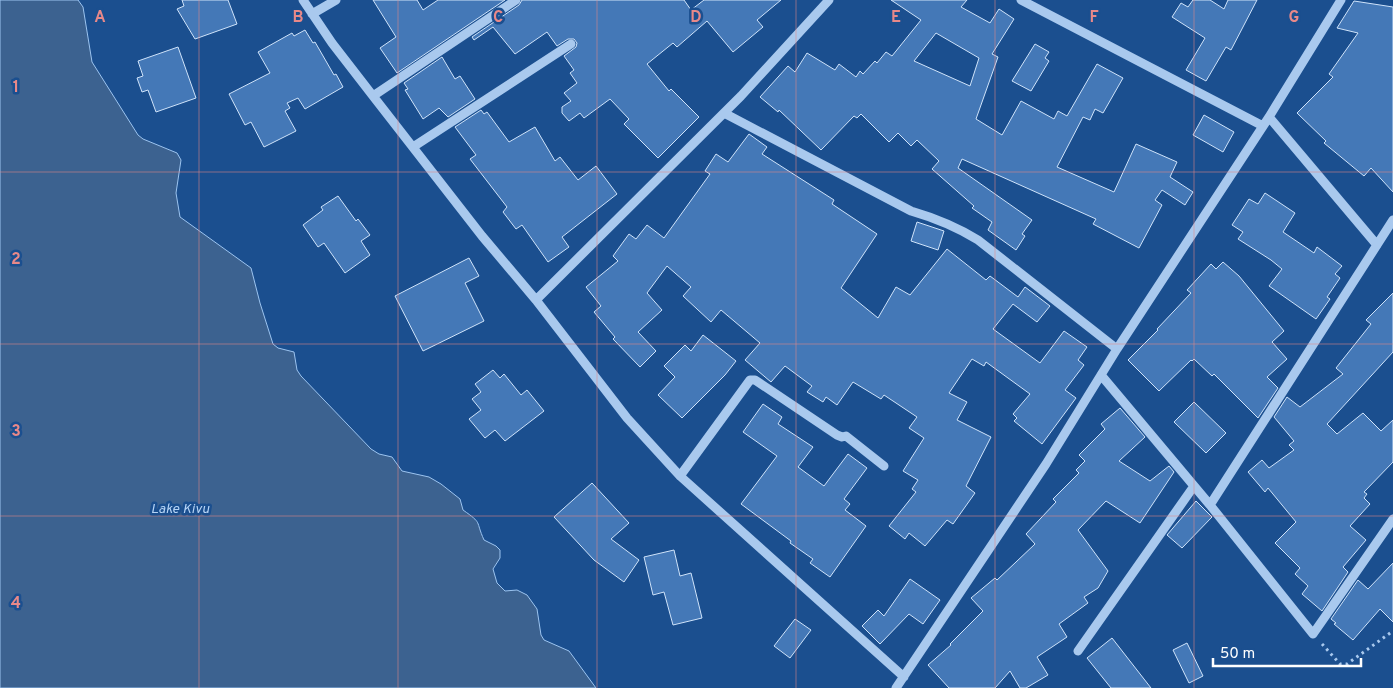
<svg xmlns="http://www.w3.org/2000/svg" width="1393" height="688" font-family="Overpass,sans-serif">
  <rect width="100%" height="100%" fill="#1b4f8f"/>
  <!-- water -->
  <path fill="#3c6290" stroke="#9cc4f0" d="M0,0h78l5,7 9,55 46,73 5,4 34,14 4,7 -5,33 4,24 71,51 9,35 13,41 5,4 16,4 3,18 4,6 70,73 8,5 13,3 10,14 27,6 12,7 19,15 3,11c20,14 12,10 21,30l12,6 4,4v8l-7,11 4,14 8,8 12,-1 10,5 10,14 4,26 3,5 25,11 27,37h-596z"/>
  <!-- building -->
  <path fill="#4478b7" stroke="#cfe3fa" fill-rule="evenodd" d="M182,0h46l9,24 -42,15 -18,-30 7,-3z
    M373,0h44l6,10 15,-10h67l-108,73 -17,-25 16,-11z
    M522,0h162l7,10 13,-10h77l-24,20 6,7 -30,25 -26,-31 -30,26 -4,-4 -26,21 22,27 2,-2 28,28 -41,41 -34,-34 5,-5 -19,-20 -26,19 -4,-5 -11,8 -7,-8v-6l9,-6 -7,-8 13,-10 -7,-10 4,-3 -10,-14 12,-9 1,-4 -3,-4h-6l-11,7 -10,-14 -32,22 -22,-27 -19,13 -2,-3 47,-32z
    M891,0h76l-6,7 29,16 9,-14 15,10 -22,35 6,3 -22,62 26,16 19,-34 33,18 4,-8 9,5 30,-52 26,14 -20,35 -8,-4 -5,11 -7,-3 -26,50 57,25 22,-48 41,18 -7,15 23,15 -8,13 -23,-15 -7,10 7,5 -23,43 -46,-24 3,-5 -134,-60 -4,9 74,52 -10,14 3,2 -9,14 -28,-20 4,-8 -20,-14 2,-2 -42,-37 7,-8 -22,-21 -6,6 -13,-13 -9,9 -28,-28 -4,4 -3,-2 -33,34 -42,-40 -1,2 -18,-15 28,-31 7,6 12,-19 28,17 4,-6 17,13 4,-6 3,3 12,-13 2,2 9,-11 6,4 29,-36zM936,33l43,25 -9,28 -56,-25z
    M1193,0h17l14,9 4,-9h29l-26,50 -5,-3 -20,34 -20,-11 19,-32 -33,-21 9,-14 7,4z
    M1354,1l39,6v185l-22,-24 -7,8 -40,-33 2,-2 -29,-28 36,-36 -4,-3 29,-41 -21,-5z
    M305,30l8,13 2,-1 19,33 2,-1 7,13 -38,22 -7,-11 -11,5 3,5 -5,3 11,20 -32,16 -13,-25 -6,3 -16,-31 41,-21 -12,-21 34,-19 2,3z
    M1035,44l14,8 -4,6 4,3 -18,30 -19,-10z
    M178,47l18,51 -40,14 -8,-22 -6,2 -5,-14 6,-2 -5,-15z
    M442,57l13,22 5,-3 15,23 -27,18 -9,-9 -16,11 -18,-29 3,-1 -4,-6z
    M481,110l3,4 3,-2 22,30 26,-15 20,34 5,-4 18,23 18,-14 21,28 -55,43 7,10 -21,15 -26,-37 -6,4 -13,-17 4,-5 -37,-48 6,-4 -21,-28z
    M1204,115l30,17 -11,20 -30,-17z
    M749,134l18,13 -5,7 72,46 -2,4 45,30 -36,54 37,30 18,-31 14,8 37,-46 39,31 4,-4 28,21 7,-10 25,19 -13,16 -24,-18 -20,25 47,34 24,-32 23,16 -9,13 6,5 -19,25 11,8 -34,46 -28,-23 3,-3 -4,-4 17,-20 -44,-32 -2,4 -12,-7 -23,34 18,9 -10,18 34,17 -25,49 9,7 -22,31 -6,-4 -22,26 -16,-13 -4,6 -16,-13 27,-34 -4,-3 6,-9 -15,-9 21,-33 -15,-10 8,-11 -33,-22 -3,4 -28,-17 -16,23 -11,-8 -3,5 -16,-10 5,-6 -27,-20 -14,16 -26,-22 15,-17 -39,-33 -10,12 -28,-26 8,-9 -24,-21 -20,27 15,17 -24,22 18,19 -16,16 -27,-28 2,-2 -21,-25 7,-6 -15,-19 32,-26 -5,-5 16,-22 7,5 11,-14 17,13 46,-64 -5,-3 11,-17 12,8z
    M1265,193l30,20 -12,19 31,21 3,-6 25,19 -7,8 5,4 -13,19 3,2 -14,20 -47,-33 13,-17 -11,-9 -33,-21 5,-7 -11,-7 17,-26 9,5z
    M338,196l18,25 2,-2 12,16 -9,6 9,14 -25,18 -21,-30 -6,4 -15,-22 20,-15 -2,-3z
    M917,222l27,9 -6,19 -27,-9z
    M469,258l10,18 -14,7 19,38 -61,30 -28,-55z
    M1223,262l16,14 45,55 -12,11 15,17 -20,18 11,11 -20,30 -44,-44 -2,2 -18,-17 -2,2 -1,-1 -32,31 -31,-31 30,-30 -1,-1 34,-36 -4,-3 24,-26 5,5z
    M1393,293v59l-66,72 10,10 26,-21 18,18 12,-11v42l-29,30 3,2 -3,4 6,6 -20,22 16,14 -23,27 5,5 -26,39 -20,-17 6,-8 -13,-12 5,-6 -25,-25 21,-21 -28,-34 -3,4 -17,-20 14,-12 7,8 25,-18 -5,-5 5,-4 -20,-24 13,-20 13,10 43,-33 -7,-6 35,-44 -5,-4z
    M703,335l33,26 -11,14 -43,43 -24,-23 17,-18 -11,-11 21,-21 6,6z
    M493,370l7,8 4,-4 17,21 6,-5 17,21 -39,30 -10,-11 -10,8 -16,-19 12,-9 -9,-11 9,-7 -6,-8z
    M1194,402l32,31 -20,20 -32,-31z
    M763,404l19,13 -4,7 35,23 -15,20 26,19 24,-32 19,14 -23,31 6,5 -5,6 21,16 -36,51 -20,-14 3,-4 -23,-16 1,-2 -50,-37 36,-48 -34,-24z
    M1120,408l25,29 -26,24 31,20 19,-15 5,6 -34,51 -34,-22 -28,29 30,41 -10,17 -14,9 4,6 -29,21 8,13 -30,20 11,18 -22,13h-6l-10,-17 -15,17h-46l-21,-23 23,-20 -1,-1 33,-33 -12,-13 24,-20 2,2 38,-36 -9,-10 30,-32 -3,-3 26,-26 -3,-3 9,-9 -6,-6 26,-26 -4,-5z
    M592,483l37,40 -18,16 28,21 -15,22 -30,-22 -40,-43z
    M1196,501l16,16 -30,31 -15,-13z
    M674,550l6,26 11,-3 11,45 -29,7 -9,-33 -11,3 -9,-38z
    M1393,563v59l-13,-13 -27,31 -19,-16 2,-1 -5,-4 27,-39 10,9z
    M910,579l30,21 -17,24 -14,-10 -29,30 -18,-18 16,-16 6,6z
    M795,619l16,11 -21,28 -16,-12z
    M1112,638l39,50h-40l-24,-30z
    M1187,643l16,33 -14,7 -16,-33z"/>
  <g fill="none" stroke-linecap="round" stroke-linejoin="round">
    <!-- path -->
    <path stroke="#a9c9ee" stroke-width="3" stroke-dasharray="2.5 4" stroke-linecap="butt" d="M1322,644l18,20h7l46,-33"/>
    <!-- minor -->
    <path stroke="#a9c9ee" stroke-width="9" d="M303,0l29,43 41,53 109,140 54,64 91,118 53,58 224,201
      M1021,0l242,126
      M312,14l24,-14
      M373,96l143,-96
      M724,113l187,98c24,7 46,16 67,29l139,109
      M1269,117l108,128
      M413,147l158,-103
      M536,300l205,-204 88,-96
      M1101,375l109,130 103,129 80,-115
      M680,476l70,-96h5l82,55 5,2 4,-1 38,30
      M1210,505l183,-285
      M1078,651l116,-165
      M896,688l150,-224 71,-115 152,-232 72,-117"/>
  </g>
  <!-- grid -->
  <path fill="none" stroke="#e88989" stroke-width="1" stroke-opacity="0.55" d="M199,0v688M398,0v688M597,0v688M796,0v688M995,0v688M1194,0v688M0,172h1393M0,344h1393M0,516h1393"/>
  <g text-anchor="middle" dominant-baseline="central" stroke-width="5" stroke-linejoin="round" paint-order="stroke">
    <!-- water labels -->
    <g font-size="14" font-style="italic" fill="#b5d3f5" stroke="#1b4f8f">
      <text x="180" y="509">Lake Kivu</text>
    </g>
  </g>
  <g font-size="16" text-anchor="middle" font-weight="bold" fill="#e88989" stroke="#1b4f8f" stroke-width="5" stroke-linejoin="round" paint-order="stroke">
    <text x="100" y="22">A</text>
    <text x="298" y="22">B</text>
    <text x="498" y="22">C</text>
    <text x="696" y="22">D</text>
    <text x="896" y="22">E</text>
    <text x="1094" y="22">F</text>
    <text x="1294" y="22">G</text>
    <text x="16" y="92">1</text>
    <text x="16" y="264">2</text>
    <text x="16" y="436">3</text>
    <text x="16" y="608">4</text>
  </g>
  <!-- scale -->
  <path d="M1213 658v8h148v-8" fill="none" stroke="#ffffff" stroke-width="2.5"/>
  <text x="1220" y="658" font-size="15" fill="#ffffff" stroke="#1b4f8f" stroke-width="4" paint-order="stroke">50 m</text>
</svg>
